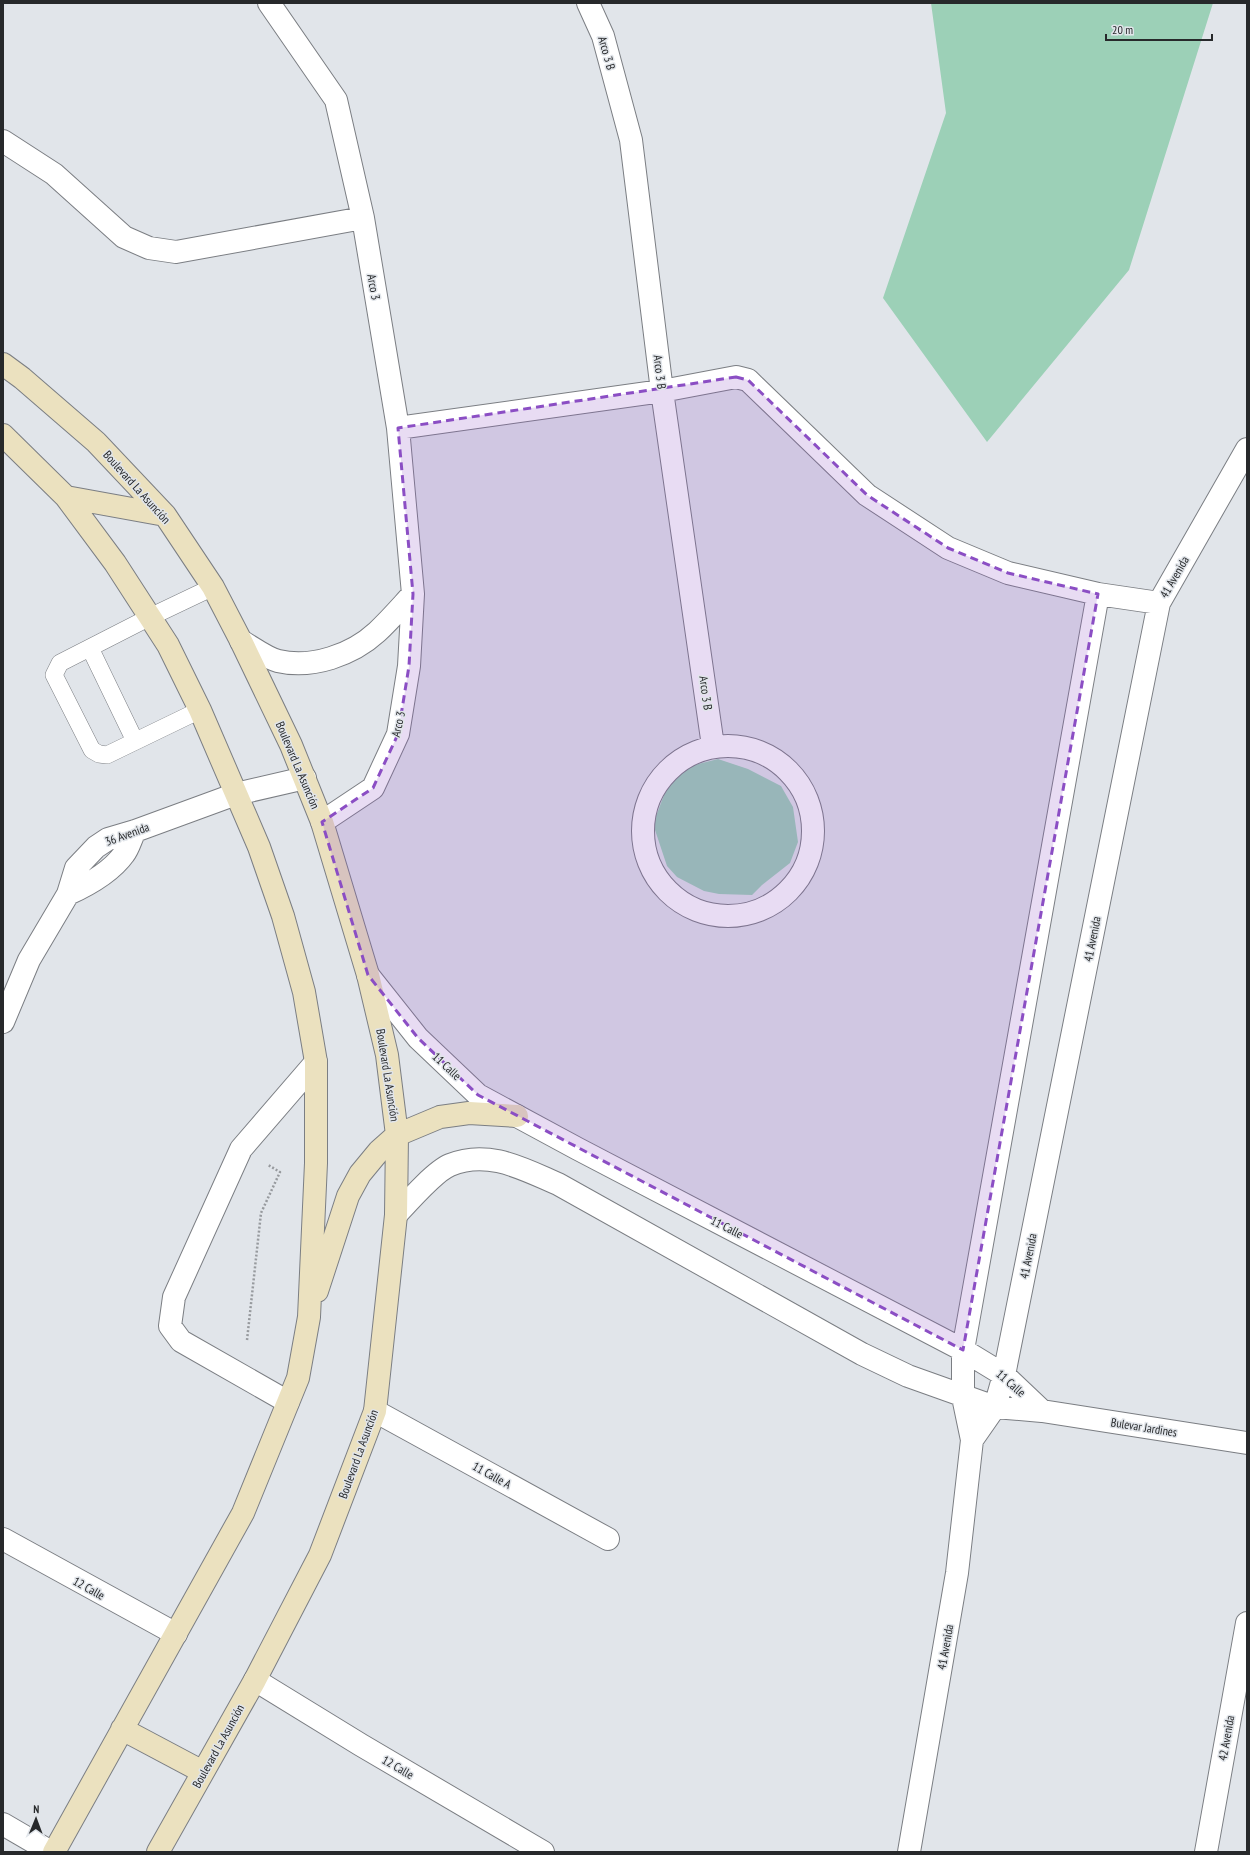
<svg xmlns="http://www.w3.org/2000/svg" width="1250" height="1855" font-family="'PT Sans Narrow',sans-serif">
  <rect width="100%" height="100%" fill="#e1e5ea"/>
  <!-- green -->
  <path fill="#9cd0b7" d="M931,3h282l-84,267 -142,172 -104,-144 63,-185z
    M718,759l30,10 33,17 12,21 5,35 -8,21 -28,22 -10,10 -33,-1 -15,-3 -27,-14 -10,-11 -14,-42 11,-29 10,-18 16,-11z"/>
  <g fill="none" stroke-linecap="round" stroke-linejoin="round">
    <!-- lane casing -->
    <g stroke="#7b7e83" stroke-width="18">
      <path id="lane" d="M90,648l45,93
        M200,710l-93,45 -8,-1 -7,-4 -38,-75 6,-12 90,-46 63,-30"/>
    </g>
    <!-- street casing -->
    <g stroke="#7b7e83" stroke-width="24">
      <path id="street" d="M269,3l67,97 27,118 35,210 15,166 -4,72 -11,68 -25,54 -51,34
        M588,3l15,33 28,104 31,251 51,355
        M3,141l51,33 70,63 25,11 27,4 187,-34
        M398,428l264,-37 74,-14 12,3 119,115 81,53 60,25 90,21 61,9
        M241,641c11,6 25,17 37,20 34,8 74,-6 99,-29 13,-12 24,-25 36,-38
        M643 831a85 85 0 1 1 170 0a85 85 0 1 1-170 0Z
        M68,894c20,-9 43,-22 56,-40 5,-6 7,-16 11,-23
        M368,975l50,63 60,57 100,54 385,201 41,25 38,36
        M3,1022l26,-62 39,-66 8,-26 20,-21 12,-8 27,-8 101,-37 69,-16
        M396,1215c11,-12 39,-44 54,-50 38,-16 73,4 108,19l304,170 46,22 87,31 47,4 205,32
        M288,1402l-107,-61 -11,-15 4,-29 67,-148 75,-87
        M375,1411l233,128
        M972,1440l-9,-43v-47l135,-756
        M3,1539l173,95
        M255,1680l106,65 182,107
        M3,1824l48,28
        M909,1852l48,-279 15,-133 23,-33 9,-32 155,-772 88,-154
        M1206,1852l41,-229"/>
    </g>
    <!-- secondary casing -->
    <g stroke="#7b7e83" stroke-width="24">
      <path id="secondary" d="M3,364l19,14 74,64 69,73 48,72 28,54 50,104 31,77 46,153 19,80 10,80 -1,80 -21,196 -55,144 -65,125 -97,172
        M3,435l63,62 49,66 53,82 32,65 59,137 24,69 21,76 12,70v101l-7,154 -11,61 -55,135 -189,339
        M66,497l99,18
        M317,1291l31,-95 12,-22 19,-23 18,-16 43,-18 29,-4 48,3
        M122,1729l81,43"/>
    </g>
    <!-- path -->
    <path stroke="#979a9e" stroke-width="2.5" stroke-dasharray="2 2" stroke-linecap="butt" d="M247,1340l14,-127 19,-41 -12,-7"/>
    <!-- lane -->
    <use href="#lane" stroke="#fff" stroke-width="17"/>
    <!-- street -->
    <use href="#street" stroke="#fff" stroke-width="22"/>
    <!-- secondary -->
    <use href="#secondary" stroke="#ebe1bf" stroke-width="22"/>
  </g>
  <!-- marked area -->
  <path fill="#8b4ec4" fill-opacity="0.2" stroke="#8b4ec4" stroke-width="3" stroke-dasharray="8 5" stroke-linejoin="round" d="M736,377l12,3 119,115 81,53 60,25 90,21 -135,756 -485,-255 -60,-57 -50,-63 -46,-153 51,-34 25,-54 11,-68 4,-72 -15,-166z"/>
  <g text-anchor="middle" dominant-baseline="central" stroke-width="3" stroke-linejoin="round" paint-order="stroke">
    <!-- street labels -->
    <g font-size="12" fill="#27292b" stroke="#e1e5ea">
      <text transform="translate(607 53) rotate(74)">Arco 3 B</text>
      <text transform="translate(374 287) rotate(80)">Arco 3</text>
      <text transform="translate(660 372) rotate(83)">Arco 3 B</text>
      <text transform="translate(137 487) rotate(48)">Boulevard La Asunción</text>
      <text transform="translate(1174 577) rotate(-60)">41 Avenida</text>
      <text transform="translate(706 693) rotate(82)">Arco 3 B</text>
      <text transform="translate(398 724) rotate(-77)">Arco 3</text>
      <text transform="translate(298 765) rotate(67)">Boulevard La Asunción</text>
      <text transform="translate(127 834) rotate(-20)">36 Avenida</text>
      <text transform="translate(1092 939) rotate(-79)">41 Avenida</text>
      <text transform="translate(447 1066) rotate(43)">11 Calle</text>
      <text transform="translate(388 1075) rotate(81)">Boulevard La Asunción</text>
      <text transform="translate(727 1227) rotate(27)">11 Calle</text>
      <text transform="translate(1028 1256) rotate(-79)">41 Avenida</text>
      <text transform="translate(1011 1383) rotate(41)">11 Calle</text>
      <text transform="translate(1144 1427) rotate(9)">Bulevar Jardines</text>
      <text transform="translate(358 1454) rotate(-70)">Boulevard La Asunción</text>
      <text transform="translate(492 1475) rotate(29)">11 Calle A</text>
      <text transform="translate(89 1588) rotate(29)">12 Calle</text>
      <text transform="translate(945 1647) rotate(-80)">41 Avenida</text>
      <text transform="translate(1226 1738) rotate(-80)">42 Avenida</text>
      <text transform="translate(218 1746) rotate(-61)">Boulevard La Asunción</text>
      <text transform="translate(398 1767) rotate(30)">12 Calle</text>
    </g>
  </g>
  <!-- border -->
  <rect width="1250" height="1855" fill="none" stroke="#27292b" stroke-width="8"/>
  <!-- north arrow -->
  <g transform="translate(36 1819) rotate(1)" stroke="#e1e5ea" stroke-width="3" paint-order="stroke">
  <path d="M0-3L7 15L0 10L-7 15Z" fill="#27292b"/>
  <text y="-6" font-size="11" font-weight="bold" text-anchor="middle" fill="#27292b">N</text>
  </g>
  <!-- scale -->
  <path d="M1106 34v6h106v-6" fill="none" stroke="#27292b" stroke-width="2"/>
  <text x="1112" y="34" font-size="12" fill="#27292b" stroke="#e1e5ea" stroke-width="3" paint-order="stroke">20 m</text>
</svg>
